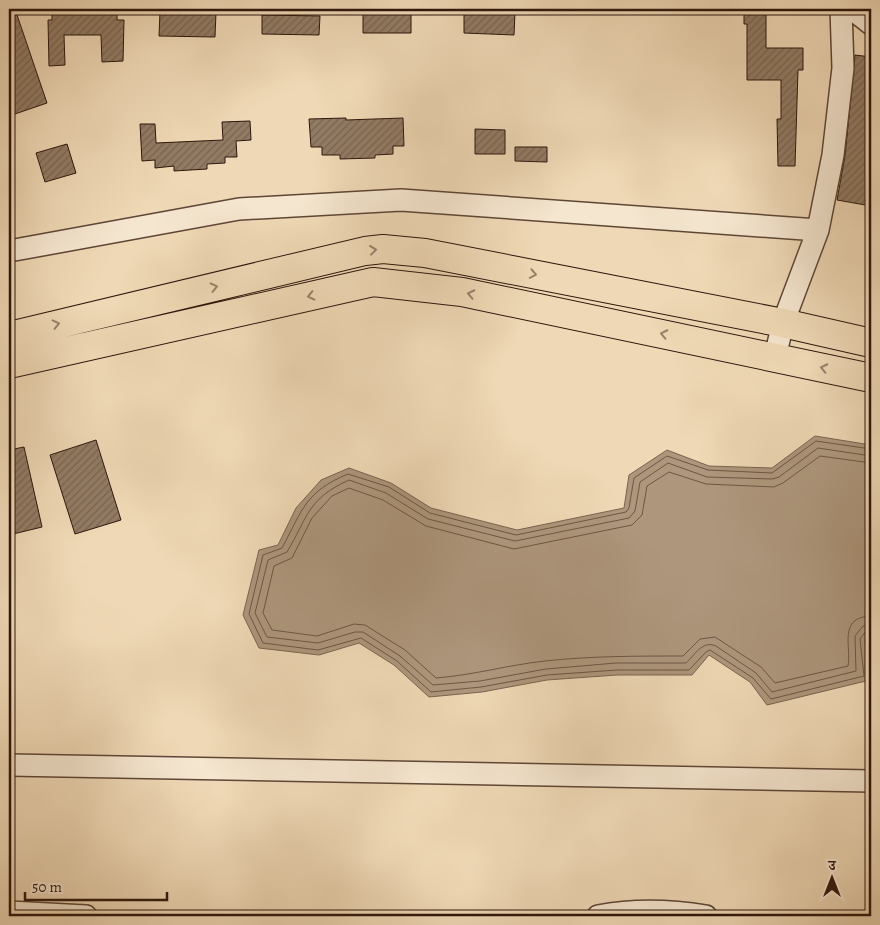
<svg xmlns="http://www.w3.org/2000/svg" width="880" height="925" font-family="Alegreya,'Noto Serif Devanagari',serif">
  <defs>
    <pattern id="building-hatch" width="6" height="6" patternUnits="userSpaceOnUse" patternTransform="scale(1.25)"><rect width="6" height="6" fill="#927b64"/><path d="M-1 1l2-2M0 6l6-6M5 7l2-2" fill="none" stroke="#786451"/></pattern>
  </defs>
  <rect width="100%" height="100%" fill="#efd8b5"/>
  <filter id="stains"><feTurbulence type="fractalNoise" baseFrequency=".004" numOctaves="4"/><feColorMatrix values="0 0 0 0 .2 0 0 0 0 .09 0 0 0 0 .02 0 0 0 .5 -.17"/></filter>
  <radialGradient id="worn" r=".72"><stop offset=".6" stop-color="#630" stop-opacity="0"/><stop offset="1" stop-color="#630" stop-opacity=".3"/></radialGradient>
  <!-- water -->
  <path fill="#ad967c" stroke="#7a6350" d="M815,436l56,9v188l-6,7 5,40 -103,25 -17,-23 -41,-27 -17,20h-75l-70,5 -65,12 -53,5 -35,-32 -35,-22 -40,12 -60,-7 -16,-33 16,-65 19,-5 18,-37 25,-28 28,-12 42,15 40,25 86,22 107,-22 5,-33 38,-25 42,16 63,2z"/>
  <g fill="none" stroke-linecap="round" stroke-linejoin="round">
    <!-- shore -->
    <path stroke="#6d5644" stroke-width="1" d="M871,449l-55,-8 -44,32 -64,-3 -41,-14 -33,22 -5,30 -3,4 -110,23 -86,-22 -41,-26 -41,-13c-43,18 -45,35 -66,74l-19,7 -14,59 14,29 55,7 43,-12 36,23 34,31 50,-5 66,-12 70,-5h72l17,-18 4,-2 43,28 18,21 93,-23 -4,-37 6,-8 5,-1
      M871,456l-53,-8 -39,29 -7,2 -65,-2 -39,-14 -28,19 -5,29 -6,7 -114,23 -87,-22 -42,-26 -37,-13c-42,19 -41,37 -62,72l-19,8 -13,53 12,24 51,6 37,-11h8l37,24 33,29 47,-4 66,-12 70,-6h70c9,-8 16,-23 30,-17l40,27 16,19 84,-21 -1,-35 8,-10 8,-2
      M871,463l-51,-7 -37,27 -9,4 -68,-3 -37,-12 -22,14 -5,29 -10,10 -118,24 -88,-23 -43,-26 -34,-12 -17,8 -20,22 -20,40 -18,8 -11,47 9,17 45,6 37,-12 11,1 40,25 31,28c38,-3 72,-13 109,-17 46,-5 92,-5 138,-5l17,-17 15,-2 46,30 14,16 73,-17c4,-18 -11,-49 23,-50"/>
  </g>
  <!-- building -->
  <path fill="url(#building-hatch)" stroke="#2d160d" d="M9,9h6l32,94 -38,13z
    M363,9h48v24h-48z
    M744,9h22v39h37v22h-5l-3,96h-17l-1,-47h4v-39h-34v-56h-3z
    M464,11l51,1 -1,23 -50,-2z
    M117,12v8h7l-1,41 -21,1 -1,-27h-37l1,30 -16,1 -1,-46h4v-6z
    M160,12h56l-1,25 -56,-1z
    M262,15l58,1 -1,19 -57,-1z
    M855,55l16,2v149l-34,-6 8,-44z
    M346,118v2l57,-2 1,28h-11v8l-18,1v3l-35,1v-4h-18v-8h-11l-2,-28z
    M250,121l1,19 -15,1 1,16h-12v6l-18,1v5l-33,2v-5l-19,2v-8l-13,1 -2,-37h15l1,19 67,-3 -1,-18z
    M475,129l30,1v24h-30z
    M67,144l9,29 -31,9 -9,-29z
    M515,147h32v15l-32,-1z
    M96,440l25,80 -46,14 -25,-79z
    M24,447l18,80 -33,8v-85z"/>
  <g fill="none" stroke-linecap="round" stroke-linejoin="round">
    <!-- minor casing -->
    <g stroke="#5e4637" stroke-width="24">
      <path id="minor" d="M852,9l19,15
        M9,251l230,-42 162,-9 417,30
        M775,357l8,-34 35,-93 15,-75 10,-87 -2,-59
        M9,765l862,16
        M9,912l77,4
        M598,916c36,-7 72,-6 108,0"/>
    </g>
    <!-- major casing -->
    <g stroke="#2d160d" stroke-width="30">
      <path id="major" d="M9,336l356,-85 18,-2 42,4 358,70 88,20
        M9,364l364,-82 89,10 409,86"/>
    </g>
    <!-- minor -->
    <use href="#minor" stroke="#f5e6cf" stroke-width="21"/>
    <!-- major -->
    <use href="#major" stroke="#efd8b5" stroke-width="28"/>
  </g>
  <!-- one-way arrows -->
  <defs><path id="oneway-chevron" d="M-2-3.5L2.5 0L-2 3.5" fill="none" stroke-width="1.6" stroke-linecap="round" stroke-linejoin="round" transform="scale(1.25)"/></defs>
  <g stroke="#988169">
    <use href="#oneway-chevron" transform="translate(373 250) rotate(-7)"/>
    <use href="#oneway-chevron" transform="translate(533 274) rotate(11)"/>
    <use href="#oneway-chevron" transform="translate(214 287) rotate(-13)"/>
    <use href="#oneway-chevron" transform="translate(471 294) rotate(-168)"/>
    <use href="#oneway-chevron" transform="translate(311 296) rotate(167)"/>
    <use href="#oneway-chevron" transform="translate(56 324) rotate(-13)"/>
    <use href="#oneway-chevron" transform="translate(664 334) rotate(-168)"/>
    <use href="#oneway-chevron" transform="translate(824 368) rotate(-168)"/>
  </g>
  <!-- margin -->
  <rect width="880" height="925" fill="none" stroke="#efd8b5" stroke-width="30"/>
  <rect x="10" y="10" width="860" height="905" fill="none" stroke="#2d160d" stroke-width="2.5"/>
  <rect x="15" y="15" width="850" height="895" fill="none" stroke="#2d160d"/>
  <!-- north arrow -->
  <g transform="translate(832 878)" stroke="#f5e6cf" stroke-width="4" paint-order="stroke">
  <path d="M0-4L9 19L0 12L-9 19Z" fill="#2d160d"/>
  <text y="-8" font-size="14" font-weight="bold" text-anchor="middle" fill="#2d160d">उ</text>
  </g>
  <!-- scale -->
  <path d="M25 892v8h142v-8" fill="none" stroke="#2d160d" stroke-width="2.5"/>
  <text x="32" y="892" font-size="15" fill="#2d160d" stroke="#f5e6cf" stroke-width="4" paint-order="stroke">50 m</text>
  <rect width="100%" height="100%" filter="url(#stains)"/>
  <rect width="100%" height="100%" fill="url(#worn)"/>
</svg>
